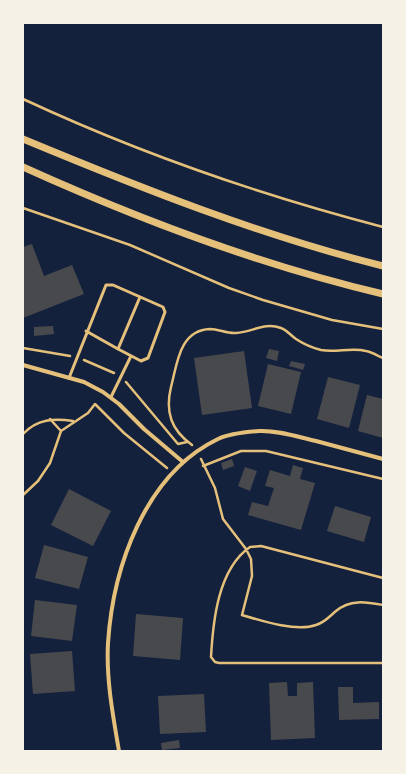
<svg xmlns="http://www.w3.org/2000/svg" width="406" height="774" font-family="'Fira Sans',sans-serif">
  <rect width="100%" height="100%" fill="#14213d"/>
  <!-- building -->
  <path fill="#48494c" d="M32,244l12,32 28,-11 12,29 -61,24v-71z
    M53,326l1,8 -20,2v-9z
    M269,349l10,2 -2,10 -11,-3z
    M244,351l8,57 -50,7 -8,-57z
    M291,361l14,3 -2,6 -14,-4z
    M268,364l33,8 -10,42 -33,-8z
    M328,377l32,8 -11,43 -32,-9z
    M367,395l16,4v39l-25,-7z
    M232,459l2,7 -11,4 -2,-7z
    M293,465l10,3 -3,11 15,4 -14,47 -53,-15 4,-13 16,4 6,-18 -9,-2 5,-16 20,6z
    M245,467l12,4 -7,20 -12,-5z
    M69,489l42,22 -18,35 -42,-21z
    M335,506l36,11 -7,25 -37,-11z
    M44,545l44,12 -9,32 -44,-11z
    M35,600l42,5 -5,36 -41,-5z
    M136,614l47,4 -3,42 -47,-4z
    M72,651l3,40 -42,3 -3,-40z
    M287,682l1,14h9v-13l16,-1 2,56 -44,2 -2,-57z
    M338,687h15v16l26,-1v17l-40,1z
    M204,694l2,38 -46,2 -2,-38z
    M179,740l1,8 -18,2 -1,-7z"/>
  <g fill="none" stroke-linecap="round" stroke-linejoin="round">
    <!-- path -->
    <path stroke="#e5c07b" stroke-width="2.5" d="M23,99c116,54 237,96 360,128
      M23,208l107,37 99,43 34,12 69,20 51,9
      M23,348l47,8
      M84,360l30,13
      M126,382l52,62 9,-2
      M50,419l11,12
      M23,434c14,-15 31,-16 50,-13
      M192,445c-21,-15 -27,-33 -21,-58 6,-22 8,-57 39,-58 9,0 17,5 26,4 17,-1 28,-11 45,-5 6,2 9,7 15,11 6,4 17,9 25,11 15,3 30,-3 45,1 6,1 12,5 17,7
      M201,459l14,29 8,31 23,30 5,10 1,17 -10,39c20,6 54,17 74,10 8,-2 13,-8 20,-14 14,-12 30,-9 47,-6
      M203,466l38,-15h25l117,28
      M23,495l15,-14 12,-18 11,-32 27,-18 7,-9 29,29 43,35
      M383,578l-122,-32 -11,1c-32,22 -37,74 -39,110l4,5 4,1h164"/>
    <!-- service -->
    <path stroke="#e5c07b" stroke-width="3" d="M86,331l32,18 22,-52
      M69,378l37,-93h7l50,22 2,5 -17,46 -7,3 -23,-12
      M111,397l20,-41"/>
    <!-- minor -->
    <path stroke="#e5c07b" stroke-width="4" d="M23,365l61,17 19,10 16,12 25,25 39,33
      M119,751c-6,-35 -13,-72 -11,-108 5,-76 37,-169 110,-204 12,-6 29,-7 41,-8 19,-1 39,6 57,10 22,6 45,12 67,18"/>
    <!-- tertiary -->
    <path stroke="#e5c07b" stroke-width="7" d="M23,139c118,49 236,96 360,127
      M23,167c115,52 237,98 360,127"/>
  </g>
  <!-- border -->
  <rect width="406" height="774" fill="none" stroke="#f6f1e7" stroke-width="48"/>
</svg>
